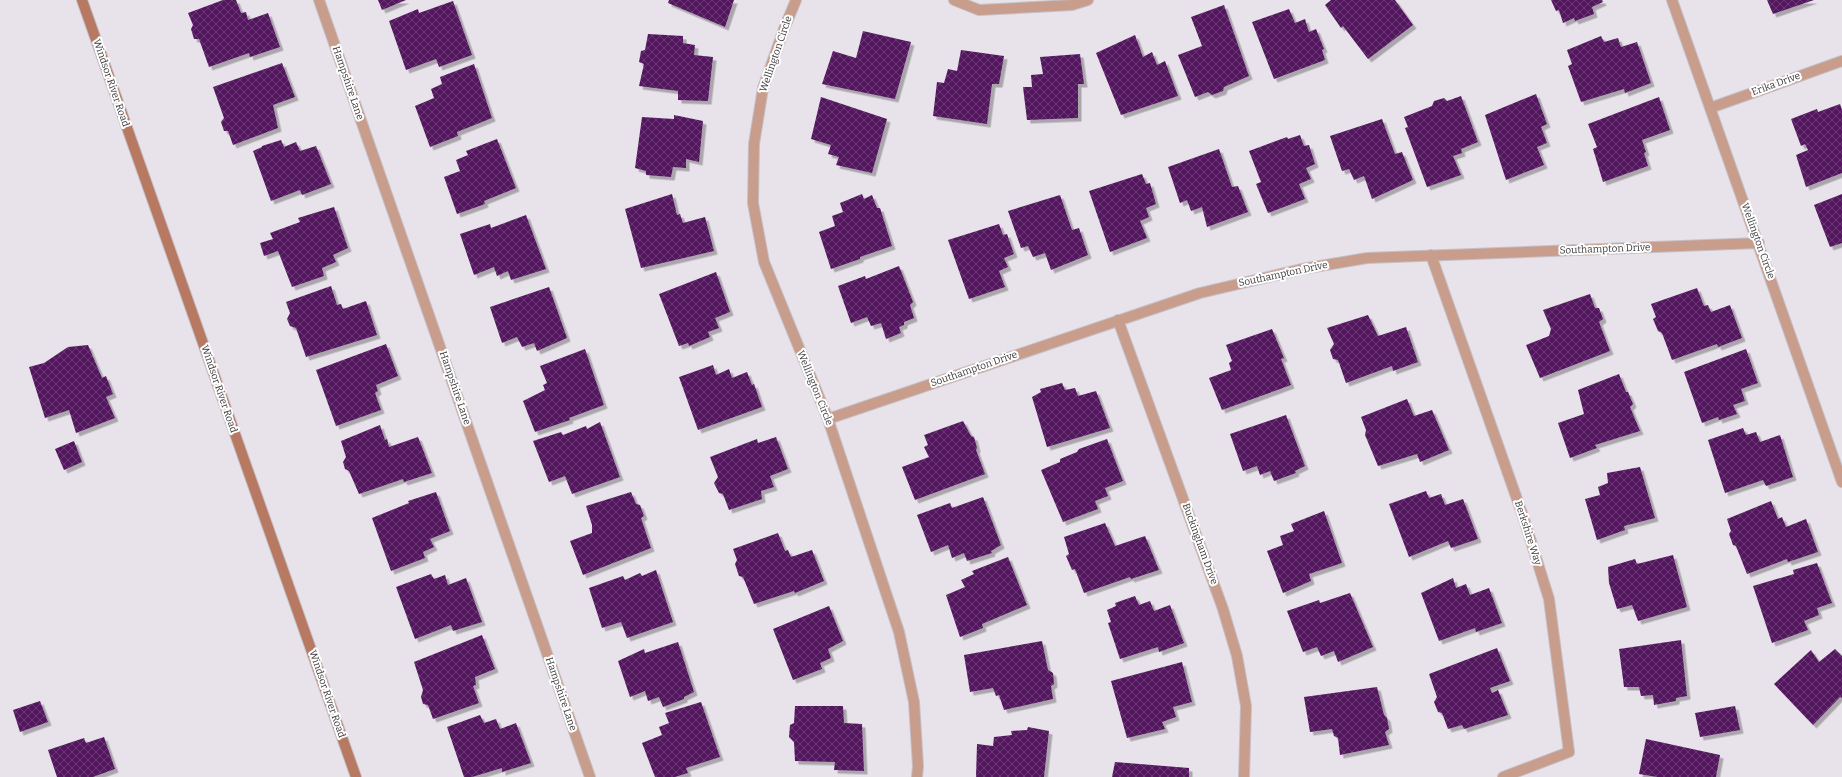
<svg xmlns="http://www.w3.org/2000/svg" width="1842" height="777" font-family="Bitter,serif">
  <defs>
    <pattern id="building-cross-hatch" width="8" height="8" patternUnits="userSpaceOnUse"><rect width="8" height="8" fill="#52195f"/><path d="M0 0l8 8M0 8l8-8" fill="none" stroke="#693b73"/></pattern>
    <filter id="shadow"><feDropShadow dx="3.5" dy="3.5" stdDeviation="0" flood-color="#0004"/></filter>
  </defs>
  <rect width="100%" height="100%" fill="#e8e2ea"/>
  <!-- building -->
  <path fill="url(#building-cross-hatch)" filter="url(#shadow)" d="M223,0h13l5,13 5,-1 2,8 20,-7 12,34 -30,10 -1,-4 -40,14 -10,-28h-5l-3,-10 2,-4 -5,-12z
    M378,0h28l-24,10z
    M669,0h65l-9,27 -57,-24z
    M1331,0h64l18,25 -45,34 -25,-33 -2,2 -16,-23z
    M1551,0h51l1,2 -11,5 2,7 -19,7 -1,-3 -11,5 -4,-13 -3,1z
    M1767,0h47l-41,14z
    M453,1l19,54 -33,12 -3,-8 -30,11 -17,-49 29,-12 1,4z
    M1224,5l25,71 -25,11 -1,4 -11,4 -4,-3 -13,5 -17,-42 24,-9 -11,-29z
    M1289,9l6,14 10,-4 4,13 7,-3 8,20 -2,1 3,10 -51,19 -22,-57z
    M863,31l48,11 -16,57 -73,-15 11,-33 23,7z
    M648,34l35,2v7l12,2 -1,10 19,2 -5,44 -30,-1v-9l-39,-5 5,-22 -5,-2 2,-11 4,-1z
    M1135,35l8,22 9,-5 5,13 8,-4 13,35 -57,19 -25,-62z
    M1601,36l3,6 14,-4 3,9 16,-5 14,41 -26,10 -1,-4 -43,13 -13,-36 4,-2 -5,-14z
    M961,50l43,6 -5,28h-7l-5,40 -54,-8 4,-34 7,1 4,-14 9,2z
    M1080,54l4,30h-6v34l-51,2 -4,-33h9l-1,-12 12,-1 -3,-17z
    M282,63l13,34 -22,8 5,23 -45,17 -5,-14h-4l-3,-9 3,-4 -11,-31z
    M474,64l18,54 -35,14 1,4 -28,11 -15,-41 19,-8 -3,-9 11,-5 -2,-7z
    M1536,94l11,30 -6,3 6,16 -10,4 7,18 -38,15 -21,-65z
    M1461,96l17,46 -17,7 1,4 -9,3 8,19 -34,12 -22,-59 3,-1 -4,-10 28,-11 2,-5 10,-3 3,3z
    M821,97l66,22 -15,54 -36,-8 3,-8 -11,-3 3,-9 -20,-6z
    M1659,97l11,33 -28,10 4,12 -2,1 4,13 -45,16 -10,-33 4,-2 -9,-23z
    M1840,104l2,6v63l-36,14 -10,-32 12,-5 -3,-6 -4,2 -10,-27 26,-10 1,3z
    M674,115l29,6 -4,41 -13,-3v9l-13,-1 -2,10 -25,-2v-4l-11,-3 7,-51 32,2z
    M1382,119l13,35 7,-2 11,28 -41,19 -8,-23 -10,4 -5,-11 -7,2 -12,-35z
    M1300,135l4,11 5,-1 6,19 -9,4 5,11 -12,5 6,15 -37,14 -12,-29 5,-2 -12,-31 38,-14 1,2z
    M497,139l19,49 -32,13 1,3 -28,10 -13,-37 16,-6 -4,-11 12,-5 -2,-4z
    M281,140l3,7 12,-5 4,9 16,-5 15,38 -29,11 -2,-5 -29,11 -18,-50 9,-4v-1z
    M1219,149l13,38 6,-1 10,26 -41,15 -5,-20 -11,4 -4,-11 -7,3 -12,-36z
    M1142,174l4,10 4,-1 6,21 -10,4 3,9 -9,4 7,17 -37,14 -21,-61z
    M672,194l5,21 3,-1 3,9 22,-6 9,34 -73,17 -16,-59z
    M862,194l2,5 8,-4 5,13h3l12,38 -32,11v2l-29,10 -12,-37 16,-6 -3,-10 11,-4 -3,-9z
    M1842,194v49l-12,4 -16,-42z
    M1060,195l12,35 7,-2 9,27 -37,15 -6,-17 -12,4 -5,-11 -7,2 -13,-37z
    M334,207l14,41 -15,7 3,7 -14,6 2,8 -32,11 -14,-36 -14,5 -4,-13 13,-4 -3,-6 30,-11 -2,-4z
    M526,215l20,54 -35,11 -3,-9 -11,5 -3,-9 -20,8 -14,-41 30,-10 1,4z
    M999,224l4,11 4,-1 7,20 -10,4 4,9 -9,4 6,16 -36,12 -21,-59z
    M899,266l14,36 -3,3 4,13 -10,4v3l-5,2 2,6 -15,6 -5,-16 -10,3 -4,-9 -16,6 -13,-37 27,-10 1,3z
    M716,272l14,40 -15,6 4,10 -11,4 2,5 -21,9 -1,-3 -9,3 -20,-52z
    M331,286l6,19 4,-1 2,5 23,-8 11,34 -71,22 -10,-29 -6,-2 -3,-7 3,-6 -4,-11z
    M549,287l18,51 -30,13 -3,-8 -12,4 -5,-10 -15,6 -12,-36z
    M1697,288l7,18 4,-1 3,7 19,-7 12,33 -24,9 -1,-3 -45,16 -10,-27 -4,-2 -5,-12 3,-2 -5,-13z
    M1590,294l5,14h4l4,11 -4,3 11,29 -70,27 -14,-33 23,-9 2,-7 -8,-19z
    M1368,315l10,21 28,-9 12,35 -25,9 -1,-5 -46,17 -8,-23 -5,-1 -3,-9 4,-6 -7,-16z
    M1272,329l12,29 -3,1 10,26 -69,25 -13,-32 22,-8 -2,-7 3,-2 -6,-16z
    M386,344l12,32 -22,9 2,6 -3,2 6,17 -45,16 -20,-56z
    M88,345l14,33 4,-2 7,18 -7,3 9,21 -39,15 -7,-23 -24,8 -16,-51 15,-4 24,-16z
    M585,349l19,56 -35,13 1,2 -35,12 -12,-31 22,-11 -2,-5 4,-2 -7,-17z
    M1746,349l12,34 -17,6 4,12 -12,4 4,9 -18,6 -1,-3 -16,6 -18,-51z
    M713,365l3,10 13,-6 3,9 15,-6 5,13 2,-1 8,23 -64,23 -19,-53z
    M1619,374l7,18h2l5,12 -3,3 10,24 -45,14 2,3 -27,10 -12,-35 26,-9 -6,-24z
    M1062,383l3,7 10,-2 3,8 18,-5 14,37 -63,19 -15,-50 9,-5 -1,-3z
    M1407,399l7,17 18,-6 17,40 -29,12 -3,-8 -39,12 -13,-31 1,-5 -5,-13z
    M1286,415l19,51 -10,5 1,2 -22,8 -4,-10 -10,4 -3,-9 -14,5 -13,-37z
    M963,421l8,15 3,1 3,11 -1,2 9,24 -70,26 -13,-33 27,-10 -5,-10 4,-2 -4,-10z
    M600,422l20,55 -48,17 -7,-18 -16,6 -16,-41 28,-9 2,3 23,-9 1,3z
    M380,425l5,15 2,-1 2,8 29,-10 14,36 -28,9 -1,-3 -44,15 -10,-23 -4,-2 -2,-7 3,-5 -5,-16z
    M1743,428l3,7 10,-3 4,10 20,-7 13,42 -27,9 -3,-6 -38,13 -17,-53z
    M776,437l12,32 -18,7 4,11 -13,4 1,8 -33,11 -6,-16 -4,-1 -5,-10 4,-6 -8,-20 47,-18 1,4z
    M1107,439l16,42 -18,7 3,8 -13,5 3,8 -35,13 -22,-52 19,-8v-3l17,-7 2,-3z
    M74,441l8,21 -18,8 -9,-21z
    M1640,467l15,51 -31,8 1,4 -28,10 -12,-41 15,-4 -2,-8 10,-4 -1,-10z
    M1426,491l3,7 12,-4 4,11 18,-6 15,40 -27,9 -3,-7 -39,16 -20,-53z
    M436,492l14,39 -20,8 4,8 -11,5 2,6 -34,13 -19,-53 37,-15 -1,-2z
    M631,492l5,12 4,1 4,11 -3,2 10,30 -68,27 -13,-34 22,-8v-8l-6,-19z
    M983,497l18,48 -10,6 1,2 -25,8 -3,-8 -12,5 -4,-13 -17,7 -14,-37 33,-12 2,5z
    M1771,501l7,18 4,-2 4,10 20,-8 12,33 -30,10 -1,-3 -40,15 -11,-28 -3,-1 -4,-11 2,-3 -4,-12z
    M1324,511l18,52 -33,11 2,7 -28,12 -16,-42 16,-6 -3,-9 14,-5 -3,-7z
    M1105,523l10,23 30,-10 14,34 -28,9 -1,-2 -46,16 -9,-24 -3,1 -6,-14 3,-2 -5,-17z
    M778,533l7,18 3,-1 3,7 21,-7 12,31 -29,12 -1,-2 -40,13 -11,-27 -4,-1 -4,-12 2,-4 -4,-11z
    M1673,555l14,52 -49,14 -6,-16 -15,4 -8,-26 -1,-16 27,-8 2,5z
    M1008,557l19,48 -45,19 1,4 -23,9 -14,-42 19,-8 -4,-7 13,-6 -2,-3z
    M1817,563l15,40 -15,5 2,7 -15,6 4,9 -36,13 -19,-57 41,-12 -1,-4z
    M656,570l17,52 -46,16 -6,-16 -19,6 -13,-40 34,-12 2,4 15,-7 2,3z
    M431,574l3,5 11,-4 3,10 18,-7 16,44 -29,9 -2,-6 -36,14 -19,-52z
    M1453,578l3,10 10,-4 4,11 19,-7 13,35 -26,9 -1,-4 -36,13 -18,-48z
    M1350,593l23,54 -35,15 -4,-11 -13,5 -4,-9 -14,5 -16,-41 32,-11 1,3z
    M1135,596l4,9 11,-4 4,10 16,-6 14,38 -25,9 -1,-5 -38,12 -12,-36 3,-1 -4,-12 9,-4 -1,-3z
    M829,606l14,35 -15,8 3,9 -11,5 2,6 -29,11 -20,-51z
    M482,635l13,34 -20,8 1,8 -3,1 6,17 -46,16 -5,-14 -5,-1 -2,-7 2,-7 -9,-28z
    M1681,640l6,56 -11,2v3l-22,4 -1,-10 -12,1 -2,-9h-15l-5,-38z
    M1042,641l6,29 5,3 1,11 -3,2 2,13 -49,11 -5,-15 -3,1 -3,-8 -23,4 -6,-37z
    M678,642l16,50 -10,5v2l-21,8 -4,-10 -11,4 -3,-10 -15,6 -12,-36 26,-12 1,4z
    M1497,648l13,33 -20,7 2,5 6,-3 10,25 -44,14 -2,-4 -14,4 -6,-16 -4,-1 -4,-10 3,-5 -8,-23z
    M1835,649l7,7v42l-2,-1 -27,28 -39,-41 37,-34 8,12z
    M1182,662l10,40 -19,5 3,10 -14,5 3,7 -38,9 -16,-57z
    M1377,687l7,28 3,3 2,11 -4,3 4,13 -49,10 -2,-17 -4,-2 -2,-7 -22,3 -6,-35z
    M40,701l8,21 -28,10 -7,-22z
    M701,702l19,55 -34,11 2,5 -13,4h-20l-13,-34 20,-8 -3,-8 10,-4 -4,-10z
    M795,706h48l1,17 18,1 2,47 -30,-1 1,-8 -40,-1 -1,-19 -5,-5 1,-12 4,-2z
    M1735,706l5,24 -40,7 -5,-24z
    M480,715l4,8 12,-4 4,10 16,-6 15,40 -29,9v-4l-30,9h-8l-17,-50z
    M1028,727l21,4 -5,46h-68l1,-33 16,2 1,-9 18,-2 -1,-4 16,-1z
    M104,737l11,32 -22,8h-36l-9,-27 36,-12 2,5z
    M1646,739l74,16 -4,22h-59l-18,-3z
    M1115,762l74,6v9h-77z"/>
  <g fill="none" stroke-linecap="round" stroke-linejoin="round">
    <!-- minor casing -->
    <g stroke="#c5c0c7" stroke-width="12">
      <path id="minor" d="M319,0l271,777
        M796,0l-12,29 -21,59 -9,56 -1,59 11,59 64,157 71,213 15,70 4,64 -1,11
        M954,0l25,10 93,-5 16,-5
        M1672,0l170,482
        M1710,108l132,-47
        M1431,255l93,264 25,80 20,153 -66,25
        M1118,320l105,289 14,47 9,50 -2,71
        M828,419l372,-126 102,-24 65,-11 392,-15"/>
    </g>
    <!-- secondary casing -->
    <g stroke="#c5c0c7" stroke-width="12">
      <path id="secondary" d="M82,0l274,777"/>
    </g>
    <!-- minor -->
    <use href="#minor" stroke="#c89d8c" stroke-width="10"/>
    <!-- secondary -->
    <use href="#secondary" stroke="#b77961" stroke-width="10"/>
  </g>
  <g text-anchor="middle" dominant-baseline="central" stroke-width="4" stroke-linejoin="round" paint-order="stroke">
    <!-- street labels -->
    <g font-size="10" fill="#3b393c" stroke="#fff">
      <text transform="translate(776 54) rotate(-71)">Wellington Circle</text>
      <text transform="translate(111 83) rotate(71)">Windsor River Road</text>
      <text transform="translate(348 83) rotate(71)">Hampshire Lane</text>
      <text transform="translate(1776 84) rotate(-20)">Erika Drive</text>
      <text transform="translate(1758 241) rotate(70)">Wellington Circle</text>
      <text transform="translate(1605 249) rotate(-2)">Southampton Drive</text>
      <text transform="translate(1283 274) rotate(-12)">Southampton Drive</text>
      <text transform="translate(974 369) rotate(-19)">Southampton Drive</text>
      <text transform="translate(455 388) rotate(71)">Hampshire Lane</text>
      <text transform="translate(815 388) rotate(68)">Wellington Circle</text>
      <text transform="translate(219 389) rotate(71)">Windsor River Road</text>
      <text transform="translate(1528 533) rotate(72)">Berkshire Way</text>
      <text transform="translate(1200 544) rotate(70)">Buckingham Drive</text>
      <text transform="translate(327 694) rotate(71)">Windsor River Road</text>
      <text transform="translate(561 694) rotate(71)">Hampshire Lane</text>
    </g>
  </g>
</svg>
